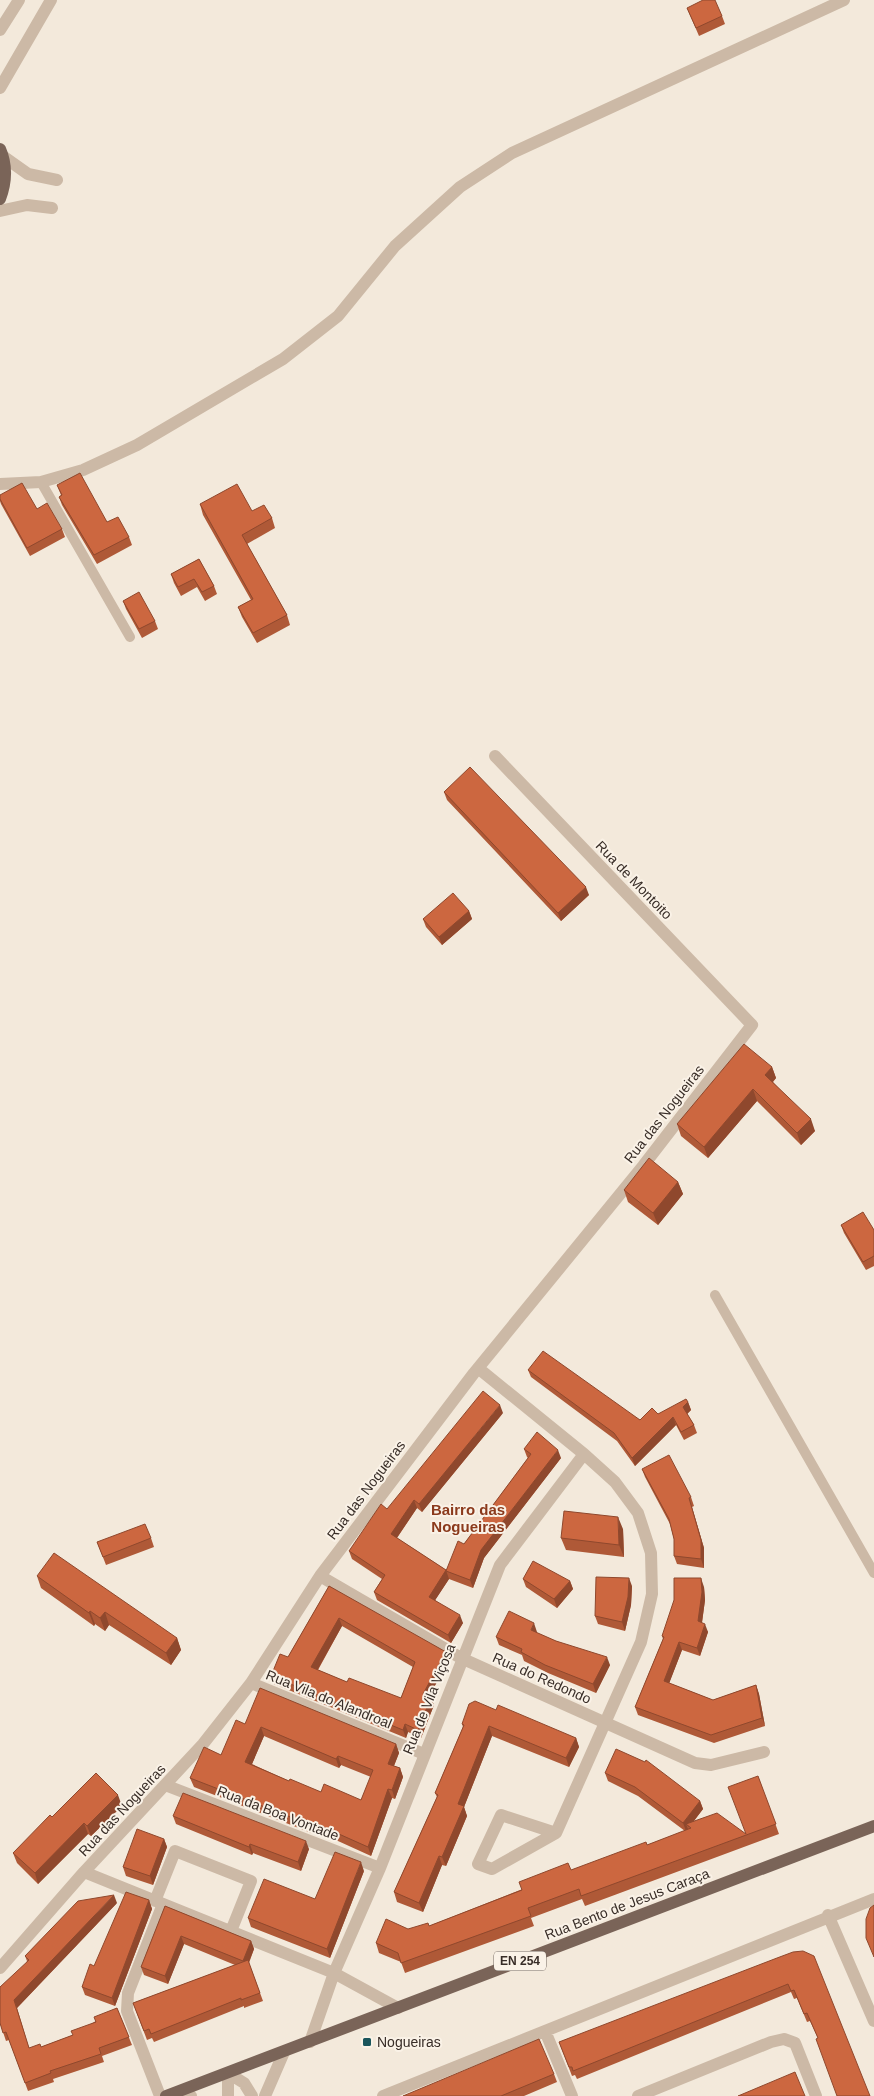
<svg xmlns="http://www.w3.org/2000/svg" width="874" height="2096" font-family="Arial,sans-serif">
  <rect width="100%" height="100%" fill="#f3e9db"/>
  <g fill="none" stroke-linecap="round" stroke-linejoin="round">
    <!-- service -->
    <path stroke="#ccb9a6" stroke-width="10" d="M41,482l89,155
      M715,1295l159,278"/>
    <!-- minor -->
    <path stroke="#ccb9a6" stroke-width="12" d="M0,30l19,-30
      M0,88l51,-88
      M4,157l24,17 29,6
      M0,211l27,-6 25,3
      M0,484l41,-2 42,-12 54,-25 146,-86 55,-43 57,-70 65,-59 52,-34 332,-153
      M478,1368l106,86 31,28 23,31 13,40 1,41 -11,48 -85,191 -64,36 -14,-5 23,-49 55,18
      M320,1576l141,82 234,105 16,2 53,-13
      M251,1683l173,71
      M165,1785l215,83
      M84,1872l250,101 64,35
      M155,1901l20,-50 76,30 -20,50
      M828,1915l46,106
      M0,1968l84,-96 119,-128 48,-61 69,-107 154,-203 169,-207 109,-141 -257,-269
      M545,2031l27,65
      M310,2042l24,-69 46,-105 120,-303 84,-111
      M179,2092l12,4
      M160,2096l-33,-85 1,-18 35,-89
      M228,2096v-23l16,10 8,13
      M265,2096l19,-44
      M383,2096l491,-197
      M638,2096l133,-54 13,-3 11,4 21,53"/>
    <!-- primary -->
    <path stroke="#7a6458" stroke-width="12" d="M0,149c7,16 6,34 0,50
      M166,2096l708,-270"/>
  </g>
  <!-- wall -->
  <path fill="#af5937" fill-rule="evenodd" d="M687,8l35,8 3,8 -26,12z
    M57,485l50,37 22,15 3,8 -35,19 -35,-59 -3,-8 2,-2z
    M0,495l37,14 25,20 3,8 -35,19 -29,-52 -1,-3z
    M200,504l52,7 20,7 3,10 -28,16 40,71 3,10 -33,18 -15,-26 -4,-10 13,-7 -48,-85z
    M199,559l15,27 3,8 -12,7 -8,-14 -16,9 -7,-13 -3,-9z
    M123,601l32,20 3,8 -16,9 -16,-29z
    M444,792l145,103 -28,26 -114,-121z
    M469,911l3,8 -30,26 -16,-18 -3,-8z
    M772,1067l4,11 -3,4 42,49 -14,14 -44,-44 -49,57 -27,-22 -4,-12z
    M678,1182l5,12 -25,31 -30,-23 -4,-12z
    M841,1225l33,5v36l-8,4 -22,-37z
    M528,1370l112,50 18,-6 30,-12 3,8 -4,4 7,11 3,8 -13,7 -8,-15 -41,41 -18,-25 -86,-64z
    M503,1413l-81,99 -5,-4 -20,30 49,32 18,-26 64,-86 -1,-1 -3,-8 37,9 -77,100 -11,30 -24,-9 -14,21 28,23 -12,20 -74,-43 -3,-8 8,-13 -30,-20 -3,-8 38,-42z
    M642,1469l49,28 3,9 -2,1 12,41v20l-27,-4 -3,-8v-17l-4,-15 -25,-47z
    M623,1529l1,28 -58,-7 -5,-12z
    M151,1538l3,9 -48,18 -9,-23z
    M37,1576l140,62 4,12 -10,15 -62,-40 -4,6 -10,-7 -1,2 -53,-38z
    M523,1579l47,2 3,8 -16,19 -31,-21z
    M329,1586l120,74 -20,36 5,9 -13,33 -13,-6 -2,6 -132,-54 -3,-8 17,-19zM342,1626l71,41 -12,31 -54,-16 -29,-12z
    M632,1586l-1,19 -6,26 -27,-7 -3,-8z
    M704,1587l1,13 -3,23 6,9 -8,24 -18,-6 -13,33 44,17 43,-15 3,9 6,32 -51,17 -76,-28 -3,-8 28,-68 -1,-3z
    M537,1632v1l73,32 -14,28 -48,-20 -24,-12 -2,-6 -23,-10 -3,-8z
    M496,1710l80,28 3,9 -10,20 -77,-31 -28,71 3,9 -21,50 -4,-1 -19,47 -26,-10 -3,-10 43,-95 -2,-4 28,-66 -1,-3z
    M245,1724l151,20 3,9 -5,13 6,2 3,9 -8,22 -3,-1 -21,58 -55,-25 -2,3 -120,-47 -4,-9 31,-23zM264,1736l75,32 2,-3 30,12 -10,23 -40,-8 -32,-11 -37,-17z
    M605,1773l95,28 3,8 -9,12 52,13 12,-58 21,58 -194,72 -3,-7 -51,19 3,8 -129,47 -4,-11 -22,-9 -3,-10 32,-14 21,-3 142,-56 76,-25 38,-14 -47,-35 -30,-15z
    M122,1806l-31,30 -3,-2 -50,50 -21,-21 -4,-10 39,-36z
    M173,1816l136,33 -8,22 -48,-18 -1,2 -76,-31z
    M164,1839l3,8 -14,38 -27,-9 -3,-9z
    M364,1871l-34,87 -79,-31 -3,-9 67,-19z
    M149,1900l3,9 -37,97 -30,-11 -3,-8 12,-21z
    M117,1903l-100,105 12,40 12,-1 32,-12 44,-27 15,37 -30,11 2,6 -51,17 1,3 -26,9 -19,-51 -3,1 -6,-18 27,-62 -2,-5z
    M165,1906l86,35 3,8 -5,14 14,38 -19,7v-2l-90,36 -2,-4 -5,2 -14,-37 102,-38 -51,-21 -16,40 -24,-9 -3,-8z
    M814,1956l4,82 -8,-17 -3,1 -10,-24 -3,1 -3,-7 -214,87 -2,-4 -3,1 -13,-34z
    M554,2074l3,8 -33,14h-121z"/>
  <!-- shaded-wall -->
  <path fill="#8f482d" d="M586,887l3,8 -28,26 -3,-8z
    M469,911l3,8 -30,26 -3,-8z
    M772,1067l4,11 -7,8 -4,-11z
    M753,1089l4,12 -49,57 -4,-11z
    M811,1119l4,12 -14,14 -4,-12z
    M678,1182l5,12 -25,31 -5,-12z
    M688,1402l3,8 -5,5 -3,-8z
    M500,1405l3,8 -81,99 -3,-8z
    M673,1417l3,8 -41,41 -3,-8z
    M558,1450l3,8 -77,100 -11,30 -3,-8 11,-30z
    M689,1498l15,50v20l-3,-9z
    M414,1500l3,8 -23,34 -3,-8z
    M618,1517l5,12 1,28 -5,-12z
    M446,1570l3,9 -17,26 -3,-8z
    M629,1578l3,8 -1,19 -6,26 -3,-9z
    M701,1578l3,9 1,13 -4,29 -3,-8z
    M570,1581l3,8 -16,19 -3,-9z
    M90,1611l5,13 -1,2 -5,-13z
    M105,1612l4,13 -4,6 -5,-13z
    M460,1615l3,8 -12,20 -3,-8z
    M339,1618l3,8 -28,50 -3,-9z
    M534,1623l3,9 -3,7 -3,-9z
    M705,1624l3,8 -8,24 -3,-8z
    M177,1638l4,12 -10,15 -5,-12z
    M679,1642l3,8 -15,39 -3,-8z
    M446,1652l3,8 -23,42 -3,-8z
    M607,1657l3,8 -14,28 -3,-9z
    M756,1685l3,9 6,32 -3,-8z
    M431,1697l3,8 -13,33 -3,-8z
    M405,1724l3,8 -2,6 -3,-8z
    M489,1726l3,10 -28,71 3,9 -21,50 -4,-9 16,-53z
    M261,1727l3,9 -15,35 -4,-9z
    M576,1738l3,9 -10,20 -3,-9z
    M396,1744l3,9 -8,20 -3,-9z
    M338,1756l3,9 -2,3 -3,-9z
    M400,1768l3,9 -8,22 -3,-9z
    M388,1789l4,9 -21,58 -3,-9z
    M118,1795l4,11 -31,30 -4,-10z
    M700,1801l3,8 -14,18 -3,-3 2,5 -2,2 -3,-8z
    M312,1822l4,9 -2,3 -3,-9z
    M84,1823l4,11 -50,50 -3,-11z
    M164,1839l3,8 -14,38 -3,-9z
    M306,1841l3,8 -8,22 -3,-9z
    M250,1844l3,9 -1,2 -3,-8z
    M439,1856l3,9 -19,47 -4,-9z
    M361,1862l3,9 -34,87 -3,-9z
    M114,1895l3,8 -100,105 -3,-8z
    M149,1900l3,9 -37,97 -3,-8z
    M181,1936l3,8 -16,40 -3,-8z
    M251,1941l3,8 -8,20 -3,-8z"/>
  <!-- building -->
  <path fill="#cc6740" stroke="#8f482d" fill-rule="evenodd" d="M703,0h12l7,16 -26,12 -9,-20z
    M80,473l27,49 11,-5 11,20 -35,18 -35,-58 3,-2 -5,-10z
    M22,483l15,26 10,-6 15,26 -35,19 -27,-49v-4z
    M237,484l15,27 12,-6 8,13 -30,17 45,80 -34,18 -15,-26 15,-8 -53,-95z
    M199,559l15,27 -12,6 -8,-13 -16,8 -7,-13z
    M139,592l16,29 -16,8 -16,-28z
    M470,767l116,120 -28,26 -114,-121z
    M453,893l16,18 -30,26 -16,-18z
    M744,1044l28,23 -7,8 46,44 -14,14 -44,-44 -49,58 -27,-23z
    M649,1158l29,24 -25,31 -29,-23z
    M863,1212l11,18v26l-11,6 -22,-37z
    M543,1351l97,69 12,-12 6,6 28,-15 2,3 -5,5 11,18 -13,7 -8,-15 -41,41 -18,-25 -86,-63z
    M483,1391l17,14 -81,99 -5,-4 -23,34 55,36 -17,27 31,18 -12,20 -74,-43 11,-17 -36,-24 32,-47 6,5z
    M537,1432l21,18 -77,100 -11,30 -24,-9 12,-30 6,3 67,-90 -7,-5z
    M669,1455l22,42 -2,1 12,42v19l-27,-3v-17l-5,-20 -27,-50z
    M564,1511l54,6 1,28 -58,-7z
    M145,1524l6,14 -48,19 -6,-15z
    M54,1553l123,85 -11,15 -61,-41 -5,6 -10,-7 -1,2 -52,-37z
    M533,1561l37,20 -16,18 -31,-20z
    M596,1577l33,1 -1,19 -6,25 -27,-6z
    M674,1578h27l1,14 -4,29 7,3 -8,24 -18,-6 -15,39 49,19 43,-15 6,33 -51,17 -76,-28 29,-70 -2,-1 12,-36z
    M329,1586l117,66 -23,42 8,3 -13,33 -13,-6 -2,6 -132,-54 9,-22 8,3zM339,1618l76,44 -14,36 -52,-20 -2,4 -36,-15z
    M509,1611l25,12 -3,7 25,11 51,16 -14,27 -48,-19 -24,-13 1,-3 -26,-12z
    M260,1688l136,56 -8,20 12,4 -8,22 -4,-1 -20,58 -56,-25 -1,3 -121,-47 14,-31 17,8 15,-35 9,4zM261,1727l75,32 2,-3 35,14 -12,30 -37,-16 -3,8 -31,-13 -1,2 -44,-19z
    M475,1701l21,9 2,-5 78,33 -10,20 -77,-32 -31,78 6,2 -22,51 -3,-1 -20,47 -25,-11 44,-97 -3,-2 29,-68 -2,-1 7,-20z
    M616,1749l29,13 1,-2 54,41 -17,22 -48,-36 -30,-14z
    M96,1773l22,22 -31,31 -3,-3 -49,50 -22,-20 37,-38 2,2z
    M758,1776l18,48 -195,72 -2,-7 -51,19 3,8 -130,47 -3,-10 -22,-10 10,-24 22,10 20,-6 1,3 93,-36 -3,-8 49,-19 3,7 75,-28 1,3 44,-17 -5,-4 31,-11 29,21 -18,-47z
    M183,1793l123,48 -8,21 -48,-18 -1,3 -76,-31z
    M137,1829l27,10 -14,37 -27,-9z
    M335,1852l26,10 -34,87 -79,-31 16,-39 51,20z
    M126,1892l23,8 -37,98 -30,-11 8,-23 4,2z
    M114,1895l-100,105 15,48 11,-4 1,3 32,-12 -2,-4 25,-9 -2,-5 23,-9 12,29 -30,11 2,6 -51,17 1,2 -26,10 -19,-51 -3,1 -3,-10v-36l29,-27 -4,-4 53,-55z
    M874,1905v52l-8,-19v-19l4,-11z
    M165,1906l86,35 -8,20 -62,-25 -16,40 -24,-9z
    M803,1951l11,5 56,140h-33l-21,-57 2,-1 -11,-25 -3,1 -10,-24 -3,1 -3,-7 -215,87 -1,-4h-3l-10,-25 218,-84 16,-6z
    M248,1960l12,33 -19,7v-2l-90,36 -2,-5 -5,2 -11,-28z
    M539,2039l15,35 -53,22h-98z
    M795,2072l10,24h-67z"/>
  <!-- markers -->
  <rect fill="#1a555b" stroke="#faf2e7" stroke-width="2" x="362" y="2037" width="10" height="10" rx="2.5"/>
  <g text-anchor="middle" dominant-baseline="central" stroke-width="4" stroke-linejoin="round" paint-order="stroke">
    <!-- shield labels -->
    <rect fill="#faf2e7" stroke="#726861" stroke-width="1" x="494" y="1951.5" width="52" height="19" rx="4"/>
    <g font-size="12" font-weight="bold" fill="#382d27">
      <text x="520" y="1961">EN 254</text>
    </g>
    <!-- street labels -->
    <g font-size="14" fill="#382d27" stroke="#faf2e7">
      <text transform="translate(634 880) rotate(46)">Rua de Montoito</text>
      <text transform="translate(664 1114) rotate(-52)">Rua das Nogueiras</text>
      <text transform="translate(366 1490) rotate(-53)">Rua das Nogueiras</text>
      <text transform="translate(542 1678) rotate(24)">Rua do Redondo</text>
      <text transform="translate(329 1699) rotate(22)">Rua Vila do Alandroal</text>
      <text transform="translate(429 1699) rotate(-68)">Rua de Vila Viçosa</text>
      <text transform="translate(122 1810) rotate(-47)">Rua das Nogueiras</text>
      <text transform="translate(278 1813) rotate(21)">Rua da Boa Vontade</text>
      <text transform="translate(627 1904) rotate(-21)">Rua Bento de Jesus Caraça</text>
    </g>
    <!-- poi labels -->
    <g font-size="14" fill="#382d27" stroke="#faf2e7" text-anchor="start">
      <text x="377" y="2042">Nogueiras</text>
    </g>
    <!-- neighbourhood labels -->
    <g font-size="15" font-weight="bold" fill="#8b3a1c" stroke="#faf2e7">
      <text x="468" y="1509">Bairro das<tspan x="468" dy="17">Nogueiras</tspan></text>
    </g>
  </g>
</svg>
